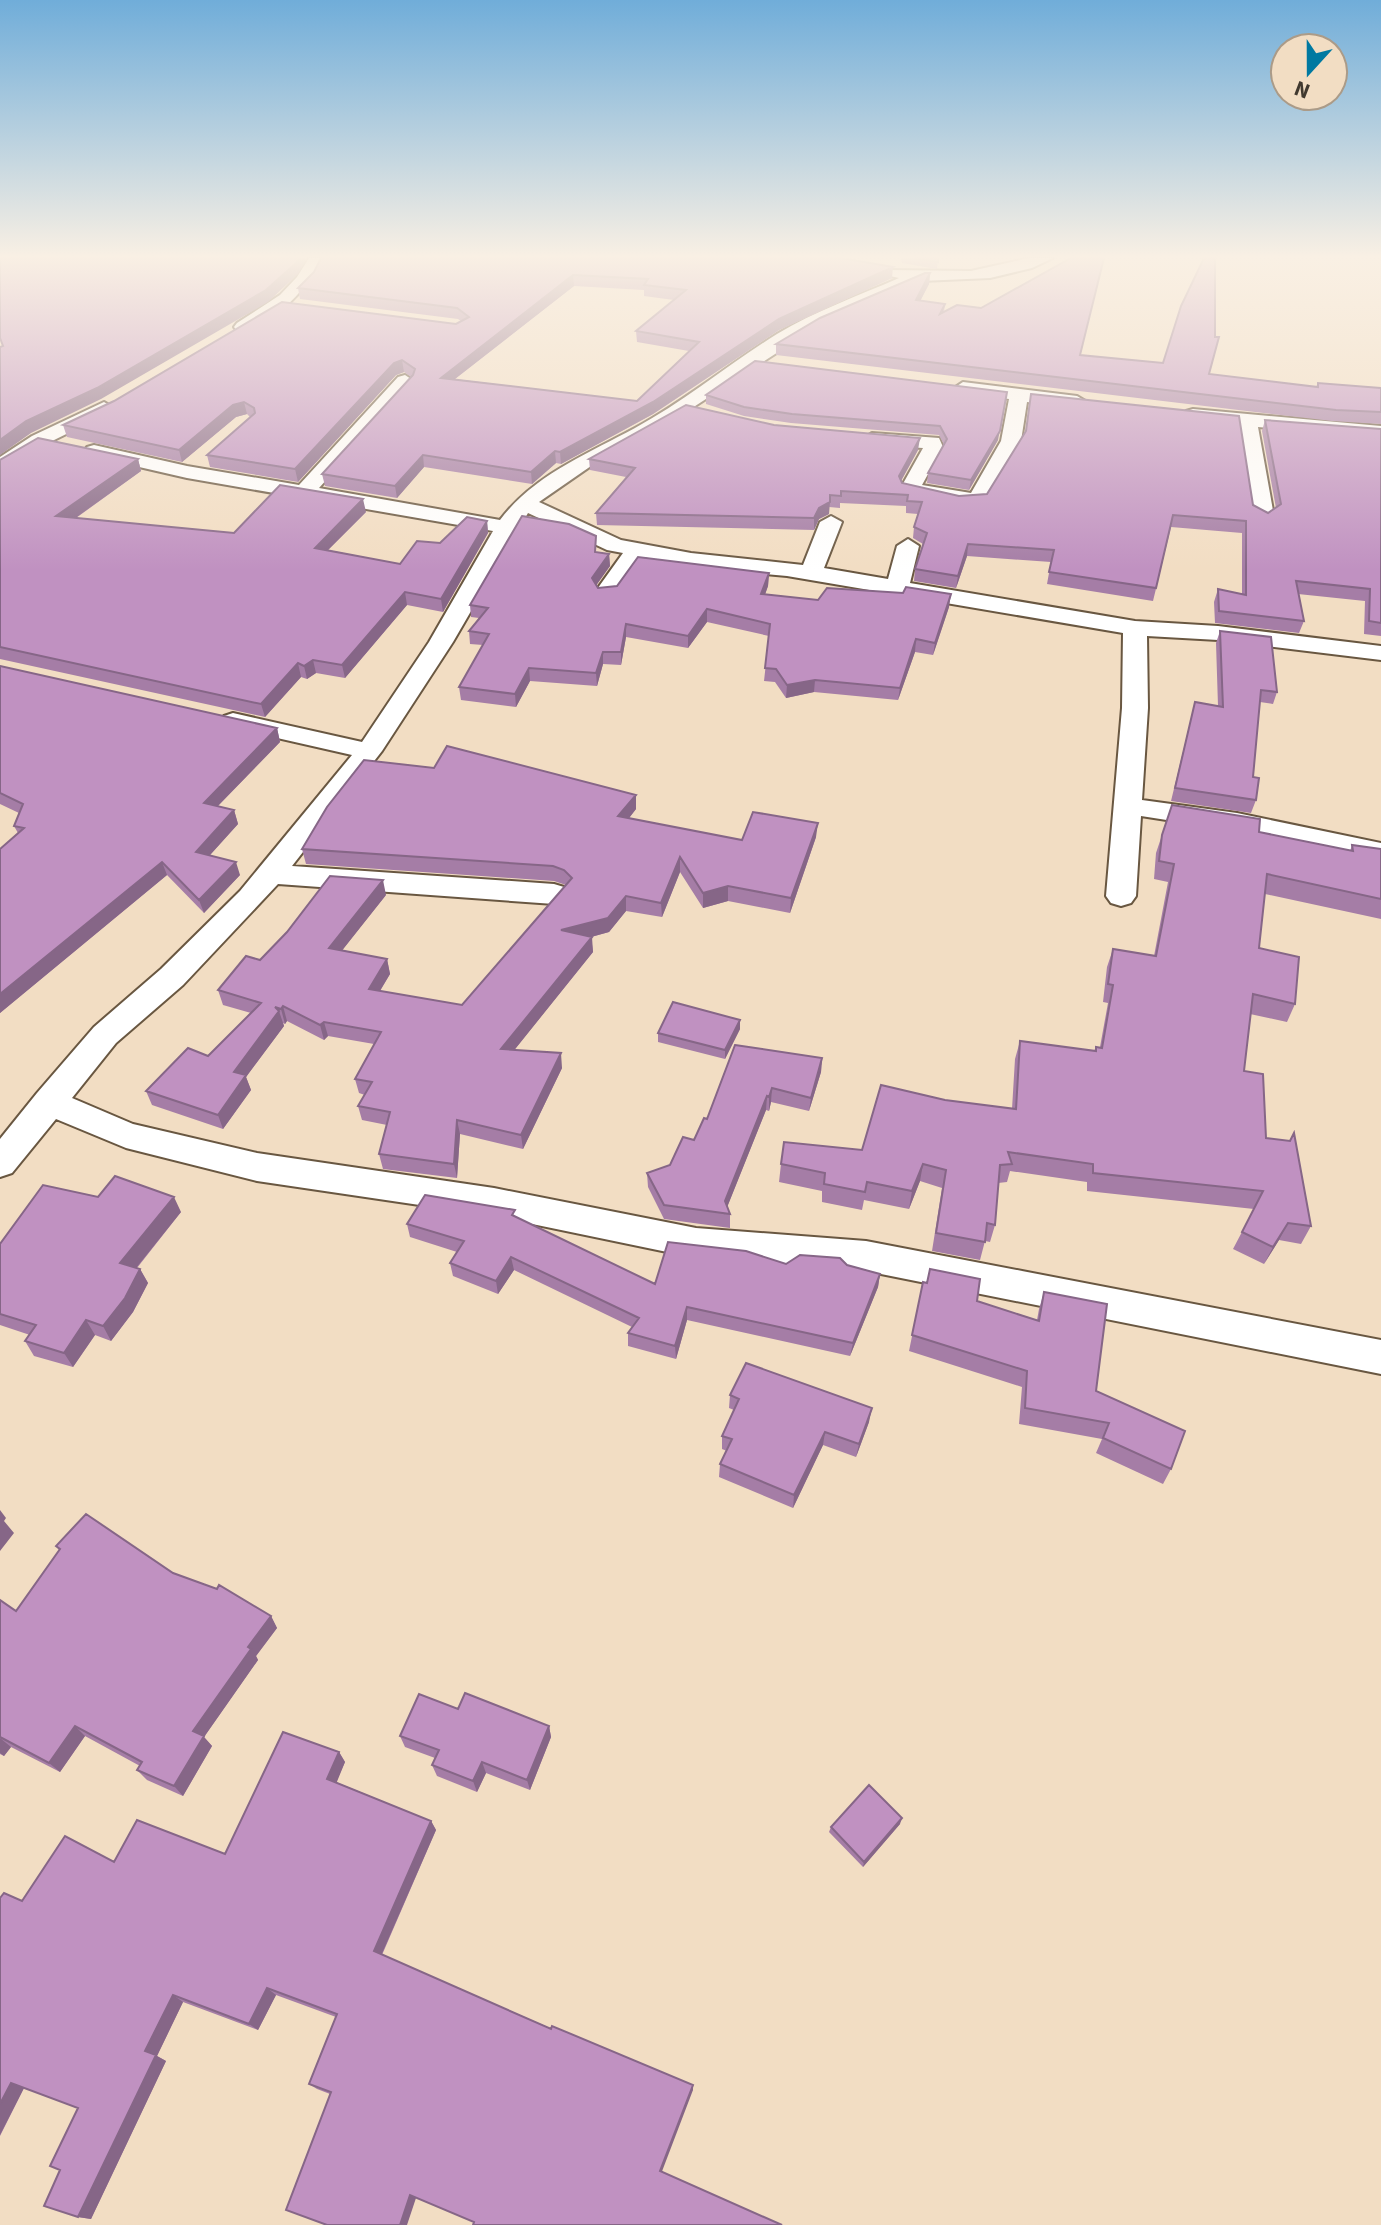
<svg xmlns="http://www.w3.org/2000/svg" width="1381" height="2225" font-family="'Source Sans 3',sans-serif">
  <rect width="100%" height="100%" fill="#f2ddc3"/>
  <g fill="none" stroke-linecap="round" stroke-linejoin="round">
    <!-- minor casing -->
    <g stroke="#695741" stroke-width="4">
      <path id="minor" d="M309,258h16c-13,23 -59,79 -88,73l-3,-4 3,-4 43,-28 17,-18z
        M1029,258h24l-21,10 -42,10 -69,3 -103,45 -169,110 -45,21 -65,45 82,38 70,13 112,12 17,-43 11,-6 11,6 -18,46 64,11 9,-33 11,-7 11,7 -9,37 225,38 83,5 163,20v14l-163,-20 -71,-4 1,72 -6,92 95,13 144,30v18l-144,-30 -96,-15 -5,80 -5,7 -10,3 -10,-3 -5,-7 16,-188 1,-75 -336,-57 -96,-9 -48,-10 -28,40h-16l-4,-5 28,-39 -16,-3 -79,-37 -75,129 -71,109 -90,115 262,18 10,3 5,7 -5,7 -10,3 -276,-20 -95,101 -67,58 -44,55 61,26 124,29 237,35 202,40 170,13 515,99v34l-515,-103 -170,-13 -202,-42 -237,-35 -131,-33 -70,-29 -44,54 -12,4v-38l37,-46 57,-66 67,-58 79,-78 112,-136 -128,-29 -4,-5 4,-5 9,-3 129,29 67,-100 64,-111 -306,-53 -100,-23 -3,-4 3,-4 7,-2 93,21 112,19 99,-108 7,-2 9,6 -2,4 -93,103 181,32c34,-45 87,-66 135,-92 50,-27 94,-64 142,-94 38,-23 81,-38 122,-56l-9,-2 -2,-3 2,-3 81,1z
        M963,382l114,14 10,6 -10,6 -50,-6 -6,39 -36,62 -27,2 -55,-12 -3,-4 23,-41 -51,-3 -10,-6 10,-6 67,5 4,9 -21,38 49,8 30,-52 8,-42 -53,-7 -2,-4z
        M104,402l10,6 -3,4 -65,32 -46,28v-15l32,-21z
        M1193,409l188,17v12l-123,-11 16,89 -11,6 -11,-6 -14,-91 -52,-6 -3,-4 3,-4z"/>
    </g>
    <!-- minor -->
    <use href="#minor" fill="#fff" fill-rule="evenodd"/>
  </g>
  <!-- wall -->
  <path fill="#a57da6" fill-rule="evenodd" d="M901,258h37l-1,11 -35,-6z
    M314,272l578,6 -113,52 -126,84 -92,50 -5,-1 -24,21 -108,-17 -27,31 -72,-12 -3,-12 89,-97 -7,-5 -8,3 -98,107 -88,-15 -3,-12 43,-38 -3,-3 -11,3 -54,45 -115,-25 -4,-12 393,-101 5,-3 -3,-2 -158,-20 -2,-11zM574,286l70,4v6l30,4 -38,31 1,11 52,9 -52,50 -182,-22z
    M930,273l-1,11 -9,17 25,3 -1,8 137,43 128,19 107,13 2,-4 63,5v36l-49,-3 -556,-66v-11z
    M755,361l243,79 -29,50 -42,-7 1,-10 16,-28 -5,-10 -148,-12 -47,-7 -38,-12v-9z
    M1265,420l116,9v207l-17,-2 1,-33 -67,-7 6,27 -5,12 -84,-10 -1,-21 4,-13 24,5v-61l-71,-6 -18,74 -106,-17 4,-22 -84,-6 -11,32 -42,-7 1,-12 8,-25 -10,-6 1,-11 4,-13 -12,-1v-7l-66,-3v5l-11,-1v7l-10,5 -5,11 -217,-5 -1,-12 30,-36 -36,-7 -1,-11 185,-34 144,25 -17,31 1,2 57,13 294,9 15,8 8,-5 -14,-77z
    M138,459l3,12 -65,47 158,15 132,-21 -38,38 72,14 87,-43 1,12 -45,79 -36,-7 -62,73 -29,-5 -9,6 -6,-2 -36,40 -265,-58v-199z
    M597,552l12,2 1,12 -14,19 2,3 171,-15 -1,13 -3,8 53,6 131,7 -16,48 -18,-3 -17,48 -84,-8 -28,6 -11,-16 -11,-1 5,-45 -62,-14 -19,26 -62,-11 -5,28 -18,-1 -6,22 -67,-5 -14,26 -55,-7 -2,-13 24,-42 -13,-1 -1,-13 10,-13 -8,-1 -1,-12z
    M1220,631l57,61 -4,12 -13,-2 -7,75 3,23 -5,13 -80,-12 24,-99 23,4 -2,-63z
    M0,666l277,62 3,14 -62,64 16,4 4,14 -28,31 30,20 -36,38 -37,-38 -167,138v-164l18,-16 -4,-7 5,-13 -19,-9z
    M1172,805l87,27 91,19 2,-6 29,4v70l-116,-25 -6,54 36,56 -8,18 -37,-8 -6,57 22,67 45,88 -10,18 -22,-4 -15,24 -31,-15 21,-40 -167,-18v-9l-77,-11 -3,11 -9,1 -3,42 -5,17 -5,-1 -5,19 -48,-9 10,-63 -22,-7 -11,28 -45,-9 -2,10 -40,-8v-11l-43,-9 2,-18 81,-14 83,-50 67,9 3,-50 5,-18 74,10 2,-4h4l8,-44 -5,-1 4,-35 6,-18 41,7 14,-74 -14,-3 2,-26z
    M636,809l-7,9 113,22 74,-3 -26,76 -62,-12 -25,7 -23,-36 -18,45 -36,-6 -17,21 -18,5 2,15 -79,98 48,18 -39,81 -63,-15 -3,44 -74,-9 -4,-15 8,-29 -25,-5 -4,-14 7,-11 -6,-2 -4,-14 19,-35 -46,-8 -4,4 -37,-19 -2,3 -2,-1 1,3 -38,51 5,13 -28,39 -71,-24 -6,-14 62,-35 43,-43 -28,-8 -5,-15 42,-30 126,-65 -44,55 45,9 3,15 -10,17 82,14 104,-120 -12,-4 -248,-17 -4,-15z
    M740,1020v9l-15,30 -67,-17v-9z
    M822,1058l-1,14 -12,39 -38,-9 -2,9 -3,-1 -39,97 3,7v14l-66,-9 -16,-32 -1,-14 23,-8 24,-25 13,-21z
    M98,1197l83,15 -44,56 3,1 8,14 -15,29 -22,29 -16,-6 -22,32 -39,-11 -9,-15 5,-6 -30,-10v-81z
    M516,1217l139,67 131,-20 61,1 33,9 -2,13 -28,69 -163,-36 -11,39 -48,-13v-13l4,-6 -118,-57 -16,24 -45,-18 -3,-13 7,-11 -47,-15 -3,-13z
    M930,1269l47,32 60,19 2,-11 5,-17 52,99 75,78 -8,15 -67,-31 6,-14 -83,-15 3,-37 -113,-36 14,-69 4,1z
    M730,1395l139,27 -13,35 -33,-12 -30,63 -74,-31 1,-13 7,-13 -5,-2v-13l12,-26 -5,-2z
    M56,1546l117,27 98,43 6,12 -21,28 2,4 -54,77 8,9 -29,50 -36,-16 -10,-10 3,-4 -55,-30 -25,36 -49,-25 -7,9 -4,-2v-154l16,11 43,-61z
    M458,1709l91,17 2,11 -21,53 -44,-17 -9,19 -40,-16 -5,-11 3,-7 -30,-11 -5,-11z
    M339,1752l6,10 -9,20 95,39 5,9 -54,125 311,135 -219,133 -144,-129 -13,-5 -8,-5 27,-67 -60,-22 -18,35 -75,-28 -26,54 9,5 -75,158 -13,-2 -18,-47 18,-62 -54,-20 -24,48v-238l22,3 92,-39 111,-8z
    M900,1824l-37,43 -34,-35 2,-5z"/>
  <!-- shaded-wall -->
  <path fill="#866687" d="M299,258h8l-9,16 -30,28 -167,97 -70,34 -31,22v-15l26,-19z
    M893,267l-1,11 -113,52 -126,84 -92,50 -1,-12 219,-133z
    M930,273l-1,11 -14,27 1,-11z
    M573,275l1,11 -132,103 -1,-11z
    M402,360l2,12 -8,3 -98,107 -3,-13 99,-106z
    M1007,392l-9,48 -29,50 2,-10z
    M244,402l3,12 -11,3 -54,45 -3,-12 54,-45z
    M920,438l-2,12 -21,38 2,-12z
    M555,451l1,12 -24,21 -1,-12z
    M423,455l1,12 -27,31 -2,-12z
    M138,459l3,12 -81,58 -4,-13z
    M363,499l3,13 -49,49 -2,-13z
    M830,502l-1,12 -10,5 -5,11v-12l5,-10z
    M487,521l1,12 -45,79 -2,-13z
    M968,544l-1,12 -11,32 2,-12z
    M609,554l1,12 -17,24 -1,-12z
    M769,573l-1,13 -7,20v-12z
    M405,592l2,13 -62,73 -3,-13z
    M951,594l-2,13 -16,48 2,-12z
    M707,609v13l-19,26v-12z
    M626,624v13l-5,28v-13z
    M916,639l-1,13 -17,48 2,-12z
    M603,652v12l-6,22 -1,-13z
    M313,660l3,13 -9,6 -3,-13z
    M298,663l3,14 -36,40 -4,-13z
    M529,668l1,13 -14,26 -1,-13z
    M815,680l-1,12 -28,6 1,-13z
    M277,728l3,14 -72,74 -4,-13z
    M636,795v14l-17,22 -1,-15z
    M234,810l4,14 -37,41 -5,-13z
    M818,823l-2,14 -26,76 1,-15z
    M680,857v15l-18,45 -1,-14z
    M162,862l5,13 -167,138v-19z
    M236,862l4,13 -36,38 -5,-13z
    M383,880l3,15 -53,67 -4,-14z
    M728,886v15l-25,7v-15z
    M626,896v15l-17,21 -47,13 -1,-15z
    M592,937l1,15 -89,111 -3,-14z
    M387,959l3,15 -18,30 -3,-15z
    M283,1006l4,15 -2,3 -4,-15z
    M279,1011l5,15 -38,51 5,13 -28,39 -5,-14 16,-43z
    M740,1020v9l-15,30v-9z
    M324,1022l4,14 -4,4 -4,-15z
    M561,1053l1,15 -39,81 -2,-14z
    M822,1058l-1,14 -12,39 2,-13z
    M772,1088l-1,14 -2,9v-14z
    M767,1096l-1,14 -42,105 1,-14z
    M457,1120l3,14 -3,44 -3,-14z
    M923,1164l-3,17 -11,28 3,-18z
    M174,1197l7,15 -53,66 -8,-15z
    M1288,1223l-9,17 -15,24 9,-17z
    M511,1257l3,13 -16,24 -2,-13z
    M140,1269l8,14 -15,29 -22,29 -8,-15z
    M880,1274l-2,13 -28,69 3,-13z
    M687,1307v13l-11,39 -1,-13z
    M86,1320l9,15 -22,32 -9,-14z
    M872,1408l-3,14 -13,35 3,-13z
    M825,1432l-2,13 -30,63 1,-13z
    M0,1510l6,8 -2,3 10,12 -14,18z
    M271,1616l6,12 -21,28 2,4 -54,77 8,9 -29,50 -9,-10 19,-55 55,-84z
    M75,1726l10,10 -25,36 -11,-9z
    M549,1726l2,11 -21,53 -3,-10z
    M0,1738l11,9 -7,9 -4,-3z
    M339,1752l6,10 -11,27 -7,-10z
    M482,1762l4,11 -9,19 -4,-11z
    M902,1818l-2,6 -37,43 1,-5z
    M431,1821l5,9 -56,128 -6,-7z
    M267,1988l9,7 -18,35 -9,-6z
    M173,1995l10,7 -26,54 9,5 -75,158 -13,-2 67,-166z
    M11,2083l13,5 -24,47v-31z
    M693,2085v5l-32,84 -1,-3z
    M410,2195l6,3 -9,27h-7z"/>
  <!-- building -->
  <path fill="#c091c1" stroke="#866687" stroke-width="2" fill-rule="evenodd" d="M0,258h299l-3,5 -30,27 -169,98 -71,33 -26,19v-93l3,-1 -3,-8z
    M321,258h520l52,9 -114,52 -126,83 -93,50 -5,-1 -24,21 -108,-17 -28,31 -73,-12 91,-99 2,-6 -13,-9 -8,3 -99,106 -88,-14 48,-42 -1,-5 -10,-6 -11,3 -54,45 -116,-25 51,-24 168,-99 174,22 13,-7 -12,-9 -159,-20 16,-16zM573,275l75,4 -4,6 42,5 -50,41 63,11 -62,59 -196,-23z
    M914,258h24v4z
    M1071,258h33l-24,97 83,8 18,-57 23,-48h11v79h4l-10,37 109,13v-4l63,5v24l-45,-2 -560,-66 44,-26 105,-45h5l-14,27 29,4 -5,10 17,-9 24,3z
    M755,361l252,31 -7,39 -29,49 -43,-7 19,-34 -7,-13 -148,-12 -48,-7 -38,-12z
    M1031,394l208,22 14,89 15,8 13,-9 -16,-84 116,9v194l-12,-2 1,-32 -74,-8 8,40 -85,-10 -1,-22 28,6v-74l-73,-6 -17,73 -107,-16 5,-22 -86,-6 -10,32 -43,-7 12,-36 -13,-6 8,-25 -15,-1 1,-6 -67,-4v5l-11,-1v7l-11,6 -5,10 -218,-5 39,-45 -46,-9 97,-54 88,20 146,13 -21,38 3,7 57,13 28,-2 39,-63z
    M38,438l100,21 -82,57 178,17 46,-48 83,14 -48,49 85,16 17,-23 23,2 27,-26 20,4 -46,78 -36,-7 -63,73 -29,-5 -9,6 -6,-3 -37,41 -261,-57v-187z
    M522,516l47,8 27,12 -1,16 14,2 -17,24 6,10 19,-2 21,-29 131,16 -8,21 57,6 9,-12 76,5 3,-6 45,7 -16,49 -19,-4 -16,49 -85,-8 -28,5 -11,-16 -11,-1 5,-44 -63,-15 -19,27 -62,-12 -5,28h-18l-7,21 -67,-5 -14,26 -56,-7 30,-53 -20,-3 19,-23 -18,-3z
    M1220,631l51,6 6,55 -16,-2 -8,87 6,1 -3,22 -81,-12 20,-86 28,5z
    M0,666l277,62 -73,75 30,7 -38,42 40,10 -37,38 -37,-38 -162,132v-145l24,-21 -10,-2 9,-22 -23,-11z
    M447,746l189,49 -18,21 124,24 11,-28 65,11 -27,75 -63,-12 -25,7 -23,-36 -19,46 -35,-7 -18,22 -47,12 31,7 -91,112 60,4 -40,82 -64,-15 -3,44 -75,-10 11,-42 -32,-6 14,-24 -17,-3 26,-47 -57,-10 -4,3 -37,-19 -2,3 -6,-2 4,4 -45,61 12,3 -28,40 -72,-24 42,-43 20,8 53,-53 -43,-13 28,-34 14,4 27,-28 43,-56 53,4 -54,68 58,11 -18,30 93,16 110,-127 -8,-8 -11,-4 -251,-17 25,-42 37,-47 70,8z
    M1172,805l88,14 -1,13 94,19 -1,-6 29,4v50l-114,-25 -8,74 40,9 -4,47 -42,-10 -9,77 19,3 3,64 24,3 4,-8 17,93 -23,-3 -15,24 -31,-15 21,-41 -170,-18v-9l-85,-12 4,12 -12,1 -5,60 -8,-2 -2,19 -49,-9 10,-63 -23,-6 -11,27 -45,-9 -2,10 -41,-8 1,-11 -44,-9 3,-22 78,8 19,-65 64,15 71,9 4,-68 76,10v-4l6,1 11,-63 -5,-1 5,-35 43,7 18,-92 -15,-3 3,-26z
    M673,1002l67,18 -15,30 -67,-17z
    M735,1045l87,13 -11,40 -39,-10 -3,9 -2,-1 -42,105 5,13 -66,-9 -17,-32 23,-8 13,-28 11,3 10,-22 3,1z
    M115,1176l59,21 -54,66 20,6 -15,29 -22,28 -17,-6 -22,33 -39,-12 11,-16 -36,-11v-70l43,-59 55,12z
    M425,1195l90,15 -3,5 143,69 13,-42 78,9 40,13 14,-9 40,3 7,7 33,9 -27,69 -166,-36 -12,39 -47,-13 11,-15 -128,-61 -15,24 -46,-18 14,-22 -57,-17z
    M930,1269l50,10 -3,22 62,20 5,-29 63,12 -11,87 89,40 -14,38 -68,-31 6,-15 -84,-15 2,-37 -115,-36 11,-53 4,1z
    M746,1363l126,45 -13,36 -34,-12 -31,63 -74,-31 12,-25 -10,-3 17,-37 -9,-4z
    M86,1514l87,59 44,16 2,-4 52,31 -23,31 3,2 -58,82 11,5 -30,50 -37,-16 5,-8 -67,-36 -26,37 -49,-26v-137l16,11 44,-62 -4,-3z
    M465,1693l84,33 -22,54 -45,-18 -9,19 -41,-16 7,-15 -39,-14 19,-42 39,15z
    M283,1732l56,20 -12,27 104,42 -57,130 177,78 1,-3 141,59 -33,86 122,54h-309l1,-3 -64,-27 -10,30h-73l-41,-15 45,-118 -22,-8 28,-70 -70,-26 -18,36 -76,-29 -28,56 11,4 -78,162 -34,-11 16,-36 -10,-4 28,-58 -67,-25 -11,21v-206l4,-5 18,8 43,-65 49,26 23,-42 88,34z
    M869,1785l33,33 -38,44 -33,-35z"/>
  <!-- sky -->
  <linearGradient id="sky" x2="0" y2="1"><stop stop-color="#70add9"/><stop offset="0.45" stop-color="#f9f0e4"/><stop offset="1" stop-color="#f9f0e4" stop-opacity="0"/></linearGradient>
  <rect width="1381" height="570" fill="url(#sky)"/>
  <!-- north arrow -->
  <g transform="translate(1309 72) rotate(201)"><circle r="38" fill="#f2ddc3" stroke="#ab9b88" stroke-width="2"/>
  <path d="M0-6L14 30L0 20L-14 30Z" fill="#0079a1"/>
  <text y="-12" font-size="22" font-weight="bold" text-anchor="middle" fill="#41392f">N</text>
  </g>
</svg>
